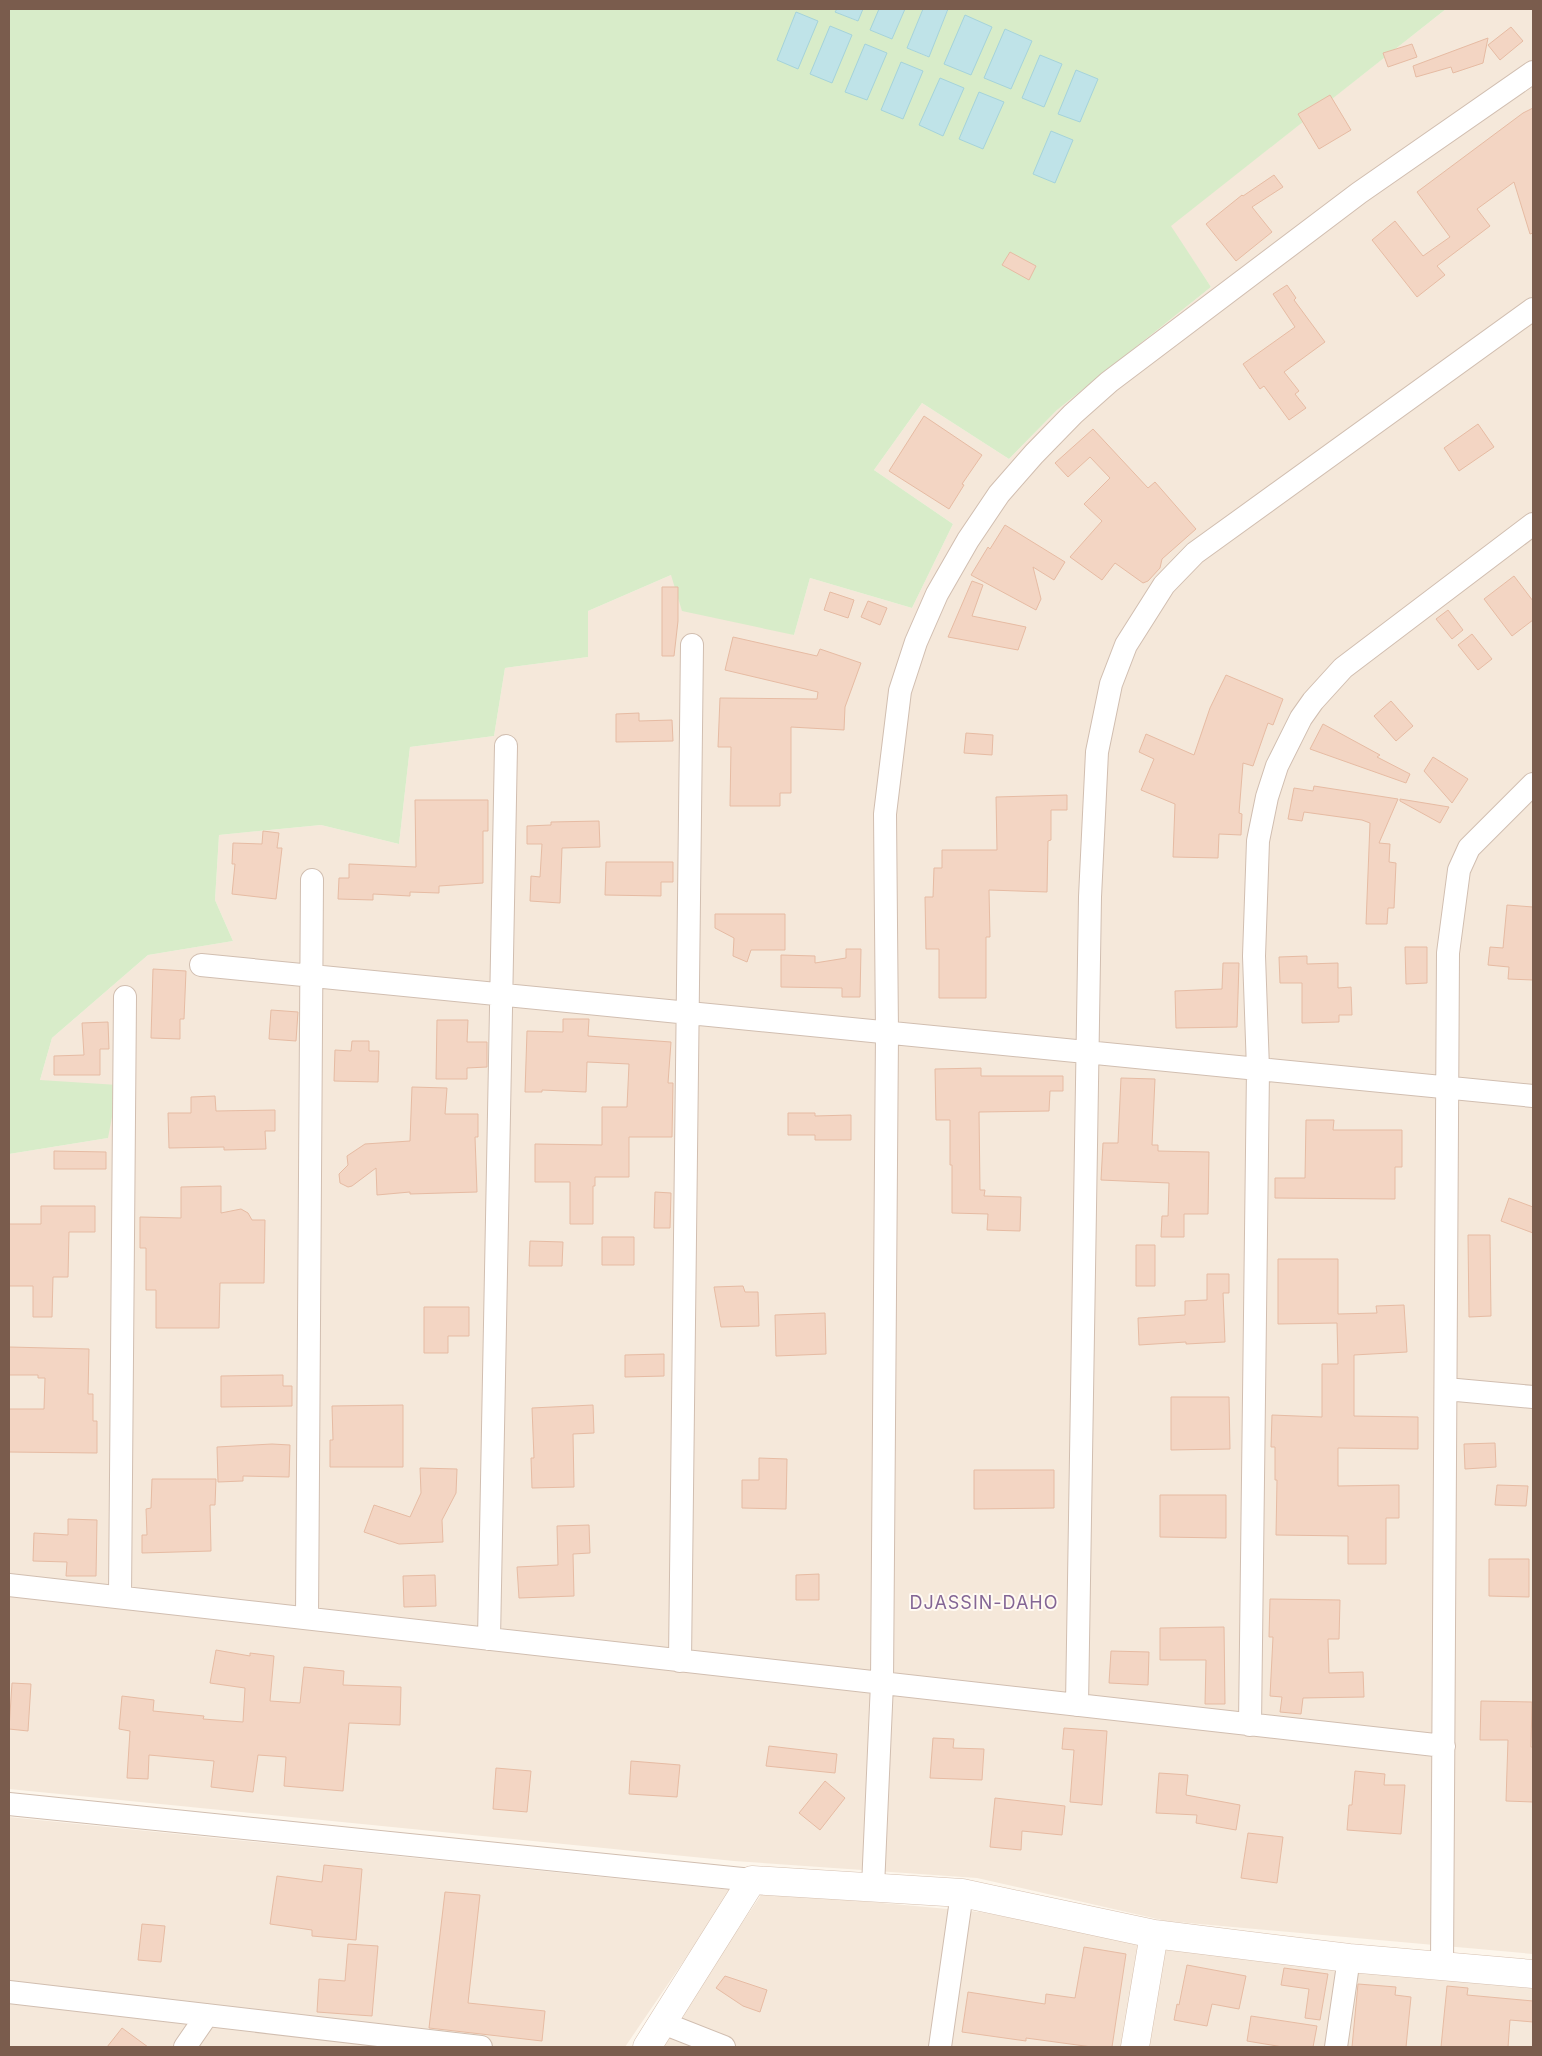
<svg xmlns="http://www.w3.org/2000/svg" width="1542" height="2056" font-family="Inter,sans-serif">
  <rect width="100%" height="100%" fill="#fdf6ec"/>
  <!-- residential -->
  <path fill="#f5e8da" d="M1446,9h87v1945l-367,-33 -189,-43 -243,-17 -725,-72v-635l99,-16 -68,-58 12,-42 96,-83 85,-14 -18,-41 4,-65 102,-10 78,19 11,-97 84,-11 11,-68 83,-11v-46l83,-36 123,60 16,-57 102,30 41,-84 -79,-54 48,-67 87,56 48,-49 154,-123 -41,-61z
    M9,1817l723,73 -107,157h-616z
    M763,1892l217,20 185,35 368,34v66h-874z"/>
  <!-- green -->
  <path fill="#d8ecc9" d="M9,9h828l-1,3 21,9 6,-12h16l-8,21 21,9 13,-30h18l-16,39 21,9 20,-47 -1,-1h499l-275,217 40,61 -154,123 -48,49 -87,-56 -48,67 79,54 -41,84 -102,-30 -16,57 -112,-24 -11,-36 -83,36v46l-83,11 -11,68 -84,11 -11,97 -78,-19 -102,10 -4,65 18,41 -85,14 -96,83 -12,42 78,5 -10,53 -99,16z"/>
  <!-- water -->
  <path fill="#bfe3e8" stroke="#a5d3da" d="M837,9h26l-5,12 -23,-9z
    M879,9h26l-13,30 -22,-9z
    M923,9h25l-19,48 -22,-9z
    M796,12l22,9 -20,48 -21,-9z
    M965,15l27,12 -21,48 -27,-11z
    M830,26l22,9 -20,48 -22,-9z
    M1005,29l27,12 -21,48 -27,-11z
    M865,44l22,9 -20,47 -22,-8z
    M1040,55l22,9 -18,43 -22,-9z
    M901,62l22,9 -20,48 -22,-9z
    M1076,70l22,9 -18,43 -22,-8z
    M940,78l24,10 -21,48 -24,-11z
    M979,92l25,10 -21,47 -24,-10z
    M1051,131l22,9 -18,43 -22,-9z"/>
  <!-- building -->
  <path fill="#f3d5c3" stroke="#e6bba3" d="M1511,27l12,14 -23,19 -12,-15z
    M1488,38l-5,25 -30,10 -2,-6 -35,10 -3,-11z
    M1412,44l5,13 -29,10 -5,-14z
    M1330,95l21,35 -32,19 -21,-35z
    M1533,108v125l-3,1 -16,-52 -37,27 13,17 -53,40 8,9 -28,22 -45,-57 23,-19 28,35 27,-19 -33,-45 106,-79z
    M1274,175l9,12 -31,20 20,25 -36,29 -30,-37 36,-29 1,1z
    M1010,252l26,14 -7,14 -27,-15z
    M1287,285l9,13 -2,2 31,42 -41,30 15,19 -4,3 11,14 -17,12 -25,-34 -4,3 -17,-25 52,-37 -22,-33z
    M924,416l58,39 -20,29 2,1 -15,24 -60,-38z
    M1478,424l16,23 -35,24 -15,-23z
    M1093,429l55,59 7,-6 41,47 -34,30 -2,9 -12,13 -5,2 -28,-20 -13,17 -32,-23 32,-36 -18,-17 26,-26 -20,-21 -22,20 -13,-14z
    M1005,525l60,37 -11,18 -21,-13 8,32 -5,11 -65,-35 17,-28 2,2z
    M1514,576l19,25v19l-21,16 -28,-37z
    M972,581l11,4 -11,31 54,11 -8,23 -70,-13z
    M662,587h16v34l-4,35h-12z
    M830,592l24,8 -6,18 -24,-8z
    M868,601l19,7 -7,17 -19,-8z
    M1448,610l15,20 -11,9 -16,-20z
    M1472,634l20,25 -14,11 -20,-25z
    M733,637l84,19 3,-7 41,14 -16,44 -1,23 -53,-3v66h-11v13h-50l1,-59h-13l2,-49 97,1 1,-7 -93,-22z
    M1226,675l57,24 -10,26 -5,-2 -15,43 -10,-3 -4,50 3,1 -1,21 -22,-1 -1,24 -45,-1 2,-53 -34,-14 13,-31 -15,-7 7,-18 48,21 16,-47z
    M1391,701l22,25 -17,15 -22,-25z
    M639,713v8l33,-1 1,21 -57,1v-28z
    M1323,724l57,31 -3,2 33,17 -4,9 -96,-34z
    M966,733l27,2 -1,20 -28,-2z
    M1433,757l35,22 -16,24 -28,-32z
    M1314,786l84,13 -19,44 11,1 -1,18 7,1 -2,45h-6l-1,16h-21l4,-101 -8,-3 -58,-8 -2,9 -14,-2 6,-31 19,3z
    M1067,795v15h-16v30l-3,1 -1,51 -58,-2 1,47h-4v61h-47v-49h-13l-1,-52h8l1,-29h8v-18h55l-1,-53z
    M1400,799l49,8 -9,16 -40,-22z
    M415,800h73v31h-5v52l-44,3v7l-29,-1v4l-37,-2v6l-35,-1 1,-21h10v-14l67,3z
    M599,821l1,26 -38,1 -2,55 -30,-2 1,-25 9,1 2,-33h-15v-18l24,-1v-3z
    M263,831l16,2 -2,15h5l-6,51 -44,-5 3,-30h-3l1,-21 29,1z
    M606,862h67v20h-12v14l-56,-1z
    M1507,905l26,2v73l-25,-1 1,-12 -21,-2 2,-18 13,1z
    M715,914h70v36h-34l-4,12 -14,-6 1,-18 -19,-10z
    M1405,947h22v36l-21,1z
    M846,949h15l-1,48h-18v-9l-61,-1v-32l34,1v7l31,-5z
    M1307,956v8l31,-1v25l13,-1 1,28h-13v7l-37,1v-40h-22l-1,-26z
    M1223,963h16l-2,64 -61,1 -1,-37 47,-2z
    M153,969l33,2 -2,48h-4v20l-29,-1z
    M271,1010l27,2 -2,29 -27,-2z
    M563,1019h26l-1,17 83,6 -3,41h5l-1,54h-43v40h-34v9h-2v38h-23v-42h-35v-38l67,1v-38h25l2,-43 -42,-2 -1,30 -44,-2v2h-17l2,-61 36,1z
    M437,1020h31l-1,22h20v25l-20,1v11h-31z
    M108,1022l1,27h-9v26h-46v-19l30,-1 -2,-32z
    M352,1041h17v10h10l-1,31 -44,-1 1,-31 16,1z
    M981,1068v8h82v15h-13l-1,20 -70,1 1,78h5l-1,6 37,1 -1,34 -33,-1 1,-16 -36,-1v-48h-2v-45h-14l-1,-51z
    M1121,1078l34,1 -3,66h6v6l51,1 -1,62h-24v23h-23l1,-21h6l1,-33 -68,-3 2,-37h15z
    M412,1087l35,1 -2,26h33v23h-3l2,55 -67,2v-2l-33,3 -1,-27 -24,18 -4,1 -8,-4 -1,-9 9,-9 -1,-9 18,-12 45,-3z
    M215,1096l1,15 59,-1v21h-10l1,18 -42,1v-3l-55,1 -1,-35h23v-16z
    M788,1113h27v3l36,-1v25h-36v-5h-27z
    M1306,1120h28l-1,10h69v37h-7v32l-120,-1v-20h30z
    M54,1151l52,1v17h-52z
    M221,1186v27l20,-4 7,4 4,7h13l-1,63h-44l-1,45h-63v-38h-10v-42h-6v-31l41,1v-31z
    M655,1192l16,1 -1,35h-16z
    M1509,1198l24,9v26l-32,-12z
    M41,1206h54v26h-26l-1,45h-15l-1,40h-19v-31h-24v-62h32z
    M1468,1235h22l1,81 -22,1z
    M602,1237h32v28h-32z
    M530,1241l33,1 -1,24h-33z
    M1136,1245h19v41h-19z
    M1278,1259h60v55l39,-1 -1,-7 28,-1 3,47 -53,3v61l64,1v32l-80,-1v38l61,-1v33h-13v46h-38v-28l-72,-1 1,-55h-2v-33h-4l1,-32 50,2v-53h16l-1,-41 -59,1z
    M1207,1274h22v19h-6l2,49 -39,2v-2l-47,3 -1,-27 47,-3v-14l22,-1z
    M743,1286l2,6h13l1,34 -38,1 -7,-40z
    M424,1307h45v29h-21v17h-24z
    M825,1313l1,41 -50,2 -1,-41z
    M9,1347l80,2 -1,45h5v27h4v32l-88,-1v-43h35l1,-31h-7v-3h-29z
    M664,1354v22l-39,1v-22z
    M283,1375v11h9v20l-71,1v-31z
    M1171,1397h58l1,52 -59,1z
    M403,1405v62h-73v-27h3l-1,-34z
    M593,1405l1,28 -21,1 1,53 -42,1 -1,-30h3l-2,-50z
    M1495,1443l1,24 -31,2 -1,-25z
    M272,1444l18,1 -1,32 -46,-1v5l-25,1 -1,-35z
    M759,1458l28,1 -1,50 -44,-1v-28h17z
    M420,1468l37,1 -1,24 -14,27 1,22 -44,2 -35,-12 10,-27 36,12 11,-24z
    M974,1470h80v38l-80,1z
    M152,1479h64l-1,26h-5l1,46 -69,2v-18h5l-1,-26 5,-1z
    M1497,1485l31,1 -2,20 -31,-1z
    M1160,1495h66v43l-66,-1z
    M68,1519l29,1 -1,56h-30l1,-14 -34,-1 1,-28 34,2z
    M589,1525l1,28 -17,1 1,42 -55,2 -2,-31 41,-2 -1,-39z
    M1489,1559h40v38l-40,-1z
    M819,1574v26h-23v-25z
    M435,1575l1,31 -32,1 -1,-31z
    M1270,1599l70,1 -1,39h-11l1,34 34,-1 1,25 -61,1 -2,16 -21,-2 2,-15 -12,-1 3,-59h-4z
    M1224,1627l1,77h-20l1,-44h-46v-32z
    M216,1650l34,6v-3l24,3 -4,45 30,2 4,-36 40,4 -1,14 58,2 -1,38 -51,-2 -6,68 -59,-5 2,-29 -28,-2 -5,37 -42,-5 3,-26 -65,-6 -1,24 -21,-1 3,-47 -11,-2 3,-33 32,4 -1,11 51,5 -1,3 40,3 2,-34 -35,-5z
    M1111,1651l38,1 -1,33 -39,-2z
    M12,1683l19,1 -3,47 -19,-2z
    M1481,1701l51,1 -1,45h2v55l-27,-1 2,-61h-28z
    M1064,1728l43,3 -5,74 -32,-3 4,-52 -12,-1z
    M933,1738l21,1 -1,9 31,1 -2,31 -52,-2z
    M769,1746l68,8 -2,19 -69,-7z
    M631,1761l49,4 -3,32 -48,-3z
    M496,1768l35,3 -4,41 -34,-3z
    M1355,1771l30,3 -1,11h21l-4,49 -54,-4 2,-25h3z
    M1159,1773l29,2 -2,20 54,10 -4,25 -40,-7 1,-8 -41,-2z
    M825,1781l20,17 -25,32 -21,-17z
    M995,1798l70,8 -3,29 -40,-4 -1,19 -31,-3z
    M1248,1833l35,4 -6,46 -36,-5z
    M324,1865l38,4 -6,71 -44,-4v-6l-42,-6 7,-48 45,6z
    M445,1892l35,3 -12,108 77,8 -3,30 -113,-13z
    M142,1924l23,2 -4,36 -23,-2z
    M348,1944l30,2 -6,70 -55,-4 2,-33 26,2z
    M1084,1947l42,7 -14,93h-20l-66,-9v3l-64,-9 6,-40 77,12 1,-10 29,4z
    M1187,1965l59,11 -7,33 -27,-5 -5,22 -33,-6 3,-16 2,1z
    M1284,1968l44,6 -8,46 -15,-2 4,-29 -28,-4z
    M725,1976l42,14 -7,22 -17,-6 -27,-18z
    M1358,1984l38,3 -1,8 16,2 -5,50h-54z
    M1447,1986l21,2 -1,7 66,6v21l-23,-2 -2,27h-67z
    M1251,2016l66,10 -4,21h-30l-36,-6z
    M122,2028l26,19h-41z"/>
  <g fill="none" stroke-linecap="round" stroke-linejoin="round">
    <!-- street casing -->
    <g stroke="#d1beb0" stroke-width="24">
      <path id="street" d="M201,965l1332,131
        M1446,1389l87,8
        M9,1585l1435,161
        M120,1597l5,-600
        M307,1618l5,-738
        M489,1639l17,-893
        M680,1661l12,-1016
        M1077,1705l13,-808 7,-145 14,-68 15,-39 38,-60 31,-32 338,-244
        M1250,1725l8,-656 -4,-113 4,-115 9,-44 10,-31 24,-48 12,-17 30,-33 190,-144
        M9,1804l743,76
        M873,1887l9,-204 5,-650 -2,-219 15,-123 16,-49 21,-48 31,-54 31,-46 35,-40 39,-40 36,-32 250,-189 174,-121
        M1442,1967l6,-1014 11,-83 10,-22 64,-64
        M9,1992l472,55
        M663,2023l61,24
        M185,2047l22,-32
        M940,2047l22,-154
        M1336,2047l13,-89"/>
    </g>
    <!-- secondary casing -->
    <g stroke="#d6c0b0" stroke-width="29">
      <path id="secondary" d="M647,2047l105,-167 210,13 192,41 195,24 184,16
        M1135,2047l19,-113"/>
    </g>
    <!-- street -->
    <use href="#street" stroke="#fff" stroke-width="22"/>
    <!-- secondary -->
    <use href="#secondary" stroke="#fff" stroke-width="28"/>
  </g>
  <g text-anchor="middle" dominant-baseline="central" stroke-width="4" stroke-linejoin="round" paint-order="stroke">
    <!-- neighbourhood labels -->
    <g font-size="18" letter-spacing="1" fill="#846695" stroke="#fffaf3">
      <text x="984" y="1602">DJASSIN-DAHO</text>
    </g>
  </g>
  <!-- border -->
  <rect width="1542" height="2056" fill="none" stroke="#7a5c4d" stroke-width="20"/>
</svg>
